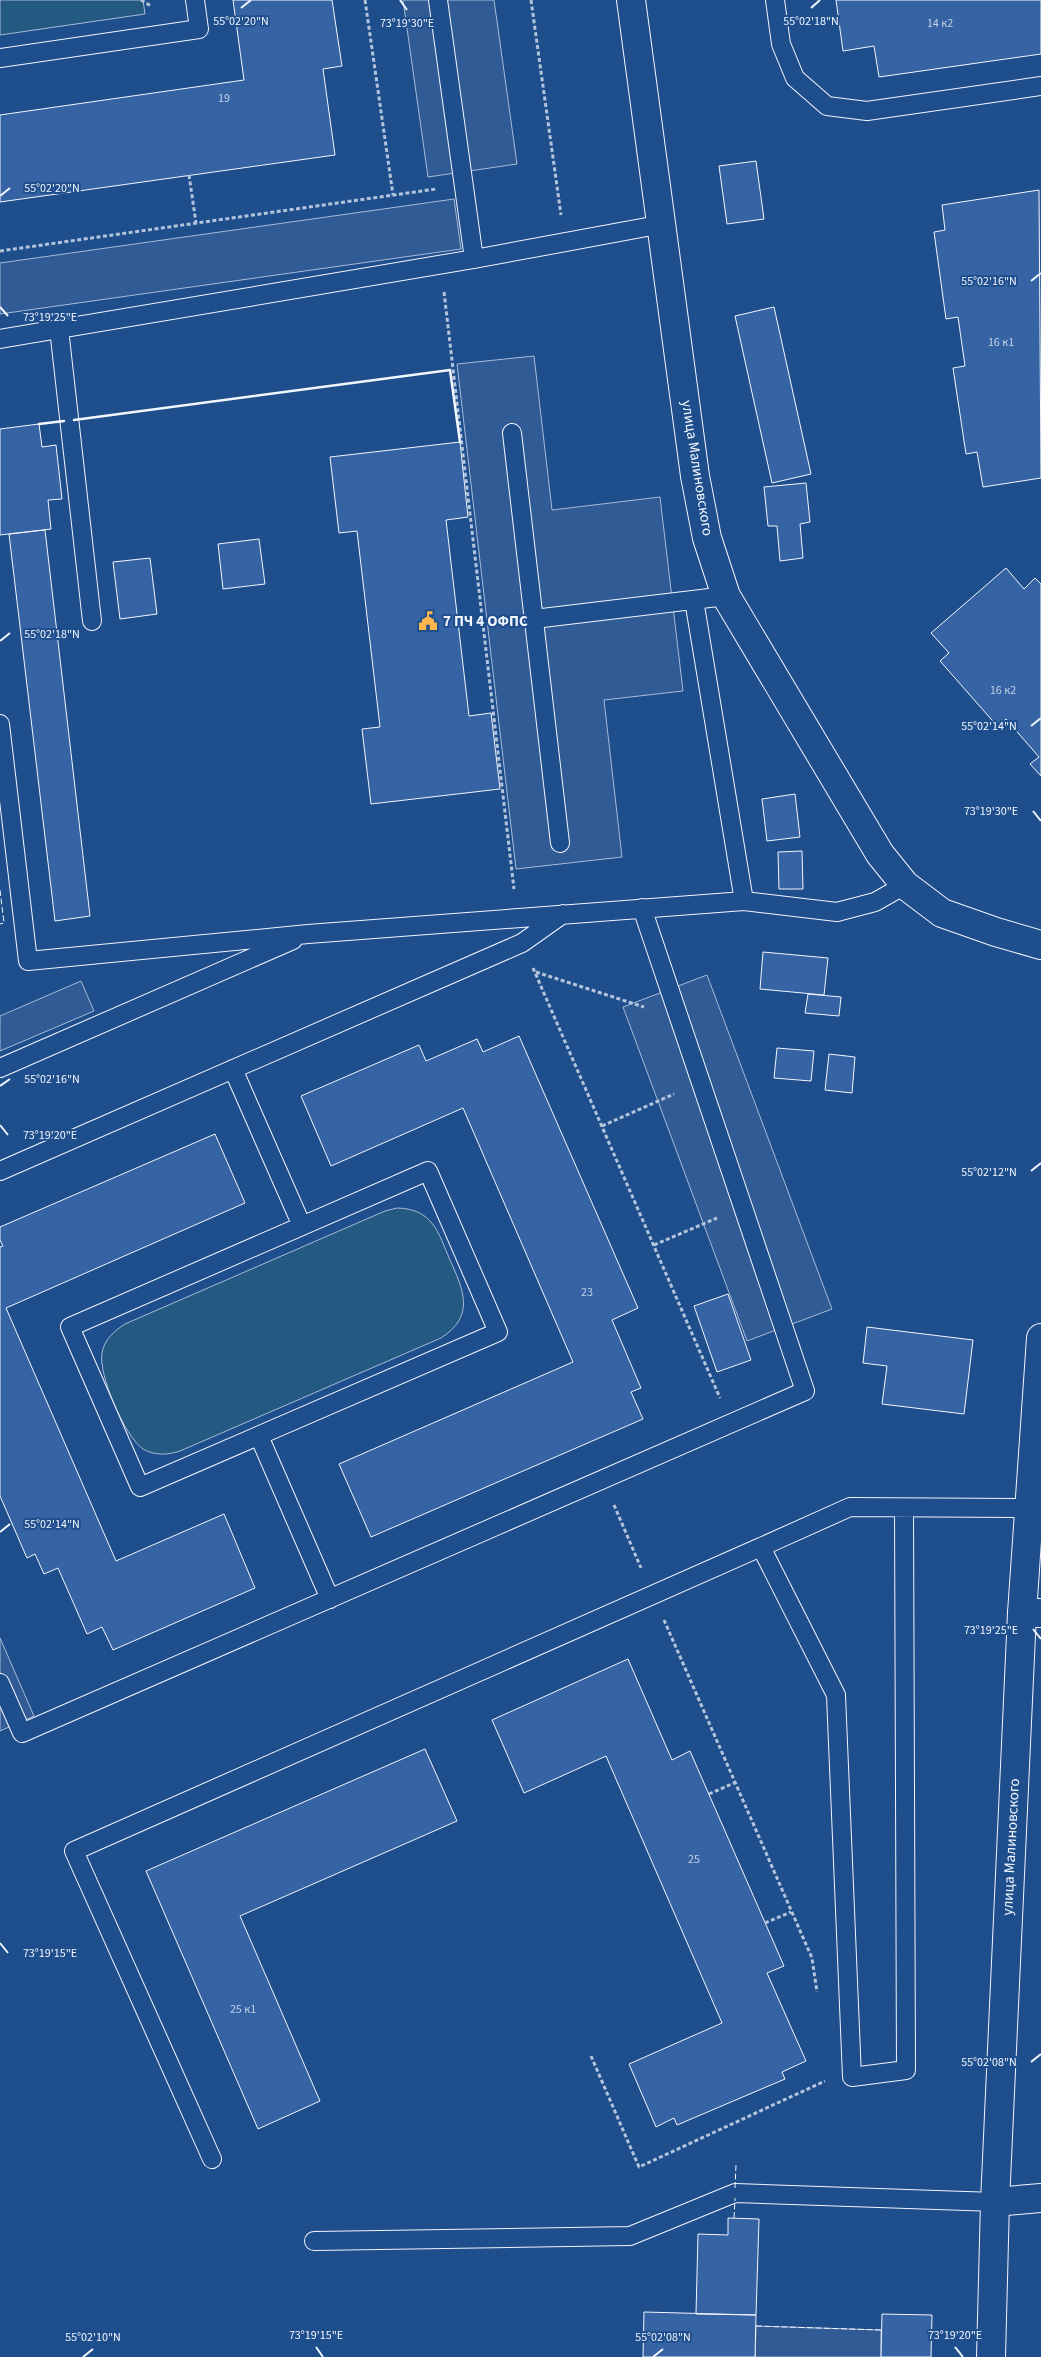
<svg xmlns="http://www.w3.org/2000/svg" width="1041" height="2357" font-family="'Source Sans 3',sans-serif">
  <rect width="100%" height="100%" fill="#1f4e8c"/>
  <!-- green -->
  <path fill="#245a82" stroke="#a8bbd7" d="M0,0h143l2,14 -145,21z
    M397,1208c36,1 41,24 53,52 14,31 25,56 -9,78l-261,113c-12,4 -25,5 -37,-2 -18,-12 -45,-75 -41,-96 2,-13 12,-22 23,-29l260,-113z"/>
  <!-- parking -->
  <path fill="#305b95" stroke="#a8bbd7" d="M403,0h91l23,164 -89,13z
    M454,199l7,50 -461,65v-51z
    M534,356l18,154 108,-13 23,194 -79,9 18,157 -106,12 -59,-505z
    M707,975l125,334 -85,32 -124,-334z
    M81,981l13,30 -94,40v-35z
    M0,1638l34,78 -34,15z
    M756,2326l125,4v27h-126z"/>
  <!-- building -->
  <path fill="#3563a3" stroke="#f2f6ff" d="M233,0h99l10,66 -19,3 12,86 -335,47v-87l244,-35z
    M836,0h205v54l-162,23 -5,-31 -31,5z
    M756,161l8,58 -37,5 -8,-58z
    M1039,190l2,288 -58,9 -6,-35 -11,2 -13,-86 12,-2 -7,-49 -12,2 -12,-87 11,-2 -3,-25z
    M774,307l37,167 -39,9 -37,-167z
    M39,424l3,23 14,-2 6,54 -14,1 3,29 -51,6v-106z
    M460,442l8,75 -22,3 23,196 22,-3 9,76 -129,15 -9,-75 18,-2 -23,-196 -18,2 -9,-76z
    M806,483l4,39 -10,2 3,34 -23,3 -3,-35h-9l-4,-39z
    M45,530l45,386 -35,5 -46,-387z
    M259,539l6,45 -42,5 -5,-45z
    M150,558l7,56 -37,5 -7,-57z
    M1006,568l18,21 11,-11 6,6v192l-11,-12 9,-7 -33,-38 -8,8 -58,-66 9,-8 -18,-20z
    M795,794l5,43 -33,4 -5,-42z
    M802,851l1,38h-24l-1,-37z
    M763,952l65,6 -4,37 -64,-6z
    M808,994l33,3 -2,19 -34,-3z
    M519,1036l119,272 -26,12 29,68 -10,4 12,27 -272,118 -32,-73 234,-102 -110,-254 -132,58 -30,-70 118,-51 7,16 51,-22 6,13z
    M777,1048l37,3 -3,30 -37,-3z
    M829,1054l26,3 -3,36 -27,-3z
    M215,1134l30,69 -239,105 110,253 108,-47 31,74 -142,62 -11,-23 -15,7 -29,-66 -14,6 -9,-20 -8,4 -27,-62v-249l3,-1 -3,-6v-13z
    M728,1294l23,66 -34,12 -23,-66z
    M867,1327l106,13 -9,74 -82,-10 5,-38 -24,-3z
    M628,1659l44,101 18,-9 94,215 -17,7 39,88 -24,11 3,7 -108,46 -3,-7 -18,9 -27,-63 93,-41 -116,-267 -82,37 -32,-73z
    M425,1749l32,72 -217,95 80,185 -62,28 -112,-258z
    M728,2218l31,1 -3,96 -60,-1 2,-80 30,1z
    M644,2312l112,3 -1,42h-112z
    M882,2314l50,1 -1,42h-50z"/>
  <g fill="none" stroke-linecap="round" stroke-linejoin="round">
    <!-- lane casing -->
    <g stroke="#f2f6ff" stroke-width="20">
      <path id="lane" d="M438,0l36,259
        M775,0l6,44 14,34 32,28 40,5 174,-25
        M0,58l199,-29 -4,-29
        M59,329l33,292
        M0,339l474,-80 189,-35
        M512,433l48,410
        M694,600l50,301
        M534,619l192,-23
        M0,724l28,237 280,-27 436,-33 93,11 38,-10 30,-17
        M0,1068l293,-128
        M233,1069l69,157
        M0,1171l522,-228 41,-29
        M428,1171l70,161 -358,155 -70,-160z
        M259,1436l71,163
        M761,1547l89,-40 178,1
        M0,1683l22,50 783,-342 -163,-483
        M212,2159l-138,-308 687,-304 75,148 16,382 54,-7 -2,-562
        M314,2241l316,-5 105,-43 260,9"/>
    </g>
    <!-- street casing -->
    <g stroke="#f2f6ff" stroke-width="30">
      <path id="street" d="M1022,1613h19
        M995,2202l46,-4"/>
    </g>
    <!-- secondary casing -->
    <g stroke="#f2f6ff" stroke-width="30">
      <path id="secondary" d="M631,0l64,476 12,62 19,58 154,258 25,31 37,28 54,19 45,13
        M991,2357l4,-155 27,-589 19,-275"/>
    </g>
    <!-- path -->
    <path stroke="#b3c4dc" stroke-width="3" stroke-dasharray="4 2.5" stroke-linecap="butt" d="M141,0l10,6
      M365,0l28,195
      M531,0l30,215
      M189,175l7,48
      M0,251l436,-62
      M444,292l70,597
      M533,968l187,430
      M536,972l108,35
      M602,1126l72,-32
      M654,1245l63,-27
      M614,1505l27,63
      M664,1620l148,338 5,34
      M709,1794l25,-11
      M765,1923l26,-11
      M591,2056l48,111 186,-86"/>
    <!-- lane -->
    <use href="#lane" stroke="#1f4e8c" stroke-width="18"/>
    <!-- street -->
    <use href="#street" stroke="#1f4e8c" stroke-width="28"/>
    <!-- secondary -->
    <use href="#secondary" stroke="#1f4e8c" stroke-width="28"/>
    <!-- fence -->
    <path stroke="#f2f6ff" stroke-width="1" stroke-dasharray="6 2.5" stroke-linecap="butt" d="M0,890l4,33 -4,1
      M735,2188l1,-23
      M734,2218l1,-20
      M756,2326l125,4"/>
    <!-- wall -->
    <path stroke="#f2f6ff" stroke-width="2.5" d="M74,420l376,-50 10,72
      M39,424l25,-3"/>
  </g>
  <!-- ticks -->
  <path fill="none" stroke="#f2f6ff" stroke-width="2" d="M400,0l7,10M241,8l10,-8M811,8l9,-8M0,196l10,-8M1031,281l10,-8M0,307l8,9M0,641l10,-8M1031,726l10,-8M1033,811l8,10M0,1086l10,-7M0,1125l8,10M1031,1171l10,-8M0,1532l10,-8M1033,1629l8,10M0,1943l8,10M1031,2062l10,-8M316,2347l7,10M955,2347l8,10M83,2357l10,-8M653,2357l10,-8"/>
  <!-- icons -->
  <defs>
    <g id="civic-bare" transform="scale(1.5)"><path d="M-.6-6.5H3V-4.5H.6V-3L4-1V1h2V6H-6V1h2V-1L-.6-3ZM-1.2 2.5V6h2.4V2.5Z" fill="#ffb74d" stroke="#1f4e8c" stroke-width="2.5" paint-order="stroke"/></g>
  </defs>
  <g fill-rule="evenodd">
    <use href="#civic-bare" x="428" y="621"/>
  </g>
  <g text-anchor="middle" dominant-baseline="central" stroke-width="4" stroke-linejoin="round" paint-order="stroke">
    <!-- number labels -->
    <g font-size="12" fill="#c3d1e8">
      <text x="940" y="23">14 к2</text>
      <text x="224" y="98">19</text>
      <text x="1001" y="342">16 к1</text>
      <text x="1003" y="690">16 к2</text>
      <text x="587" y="1292">23</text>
      <text x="694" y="1859">25</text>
      <text x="243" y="2009">25 к1</text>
    </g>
    <!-- street labels -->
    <g font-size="15" fill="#f2f6ff" stroke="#1f4e8c">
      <text transform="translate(697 468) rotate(81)">улица Малиновского</text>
      <text transform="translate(1011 1847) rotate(-87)">улица Малиновского</text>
    </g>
    <!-- poi labels -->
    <g font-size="15" font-weight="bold" fill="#f2f6ff" stroke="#1f4e8c" text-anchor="start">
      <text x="443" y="621">7 ПЧ 4 ОФПС</text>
    </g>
  </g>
  <g font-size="12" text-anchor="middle" fill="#f2f6ff" stroke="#1f4e8c" stroke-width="4" stroke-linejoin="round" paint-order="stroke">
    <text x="811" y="25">55°02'18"N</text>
    <text x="241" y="25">55°02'20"N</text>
    <text x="407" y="27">73°19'30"E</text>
    <text x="52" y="192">55°02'20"N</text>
    <text x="989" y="285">55°02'16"N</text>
    <text x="50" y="321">73°19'25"E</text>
    <text x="52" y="638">55°02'18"N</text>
    <text x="989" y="730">55°02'14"N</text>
    <text x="991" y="815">73°19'30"E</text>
    <text x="52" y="1083">55°02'16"N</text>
    <text x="50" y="1139">73°19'20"E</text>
    <text x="989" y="1176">55°02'12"N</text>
    <text x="52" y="1528">55°02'14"N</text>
    <text x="991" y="1634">73°19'25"E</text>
    <text x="50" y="1957">73°19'15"E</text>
    <text x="989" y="2066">55°02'08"N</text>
    <text x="316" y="2339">73°19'15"E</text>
    <text x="955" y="2339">73°19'20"E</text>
    <text x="93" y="2341">55°02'10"N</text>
    <text x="663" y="2341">55°02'08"N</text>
  </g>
</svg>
